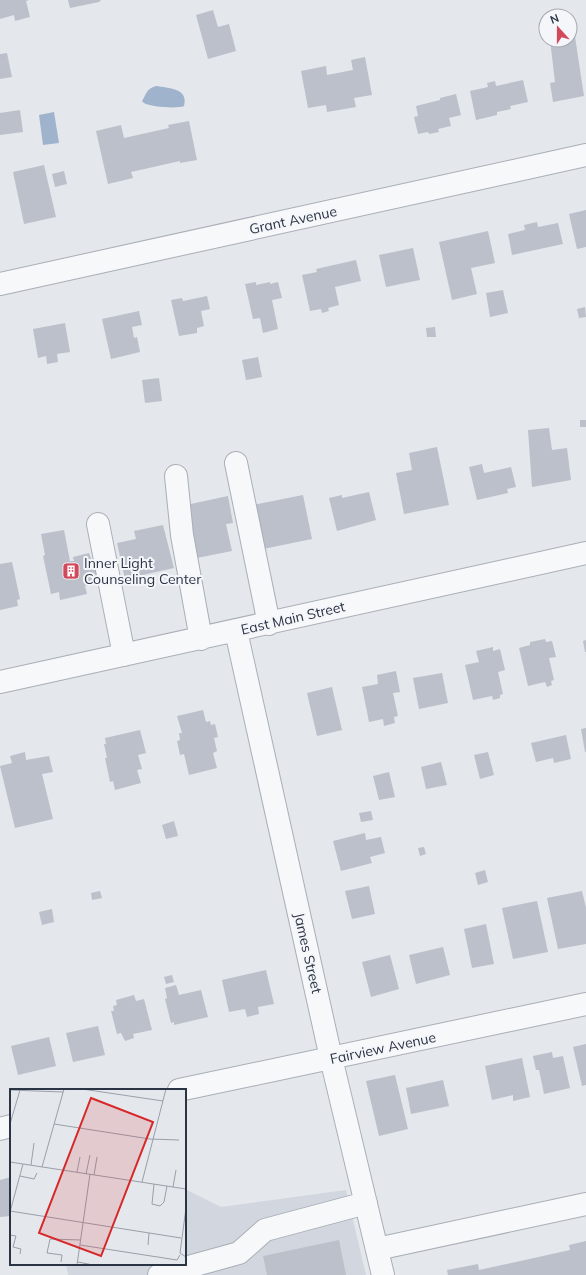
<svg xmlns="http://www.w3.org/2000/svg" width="586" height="1275" font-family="Mulish,sans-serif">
  <rect width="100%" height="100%" fill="#e4e7ec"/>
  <!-- built -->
  <path fill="#d2d6de" d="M185,1189l36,18 125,-17 20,85h-298l-2,-11h119z"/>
  <!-- water -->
  <path fill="#9fb4cc" d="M156,86c12,2 33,2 28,20 -6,3 -34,1 -40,-3l-2,-2c5,-8 4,-12 14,-15z
    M54,112l5,31 -16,2 -4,-30z"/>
  <!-- building -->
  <path fill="#bbc0ca" d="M0,0h29l-3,1 4,16 -15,4 -1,-6 -14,4z
    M68,0h33l-2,2 -29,6z
    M213,10l5,17 11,-3 7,27 -28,8 -12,-44z
    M574,30l10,66 -31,6 -3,-19 5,-1 -5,-42h20v-9z
    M7,53l5,24 -12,2v-25z
    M365,57l7,38 -18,3 2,9 -29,5 -1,-7 -18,3 -7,-37 25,-5 1,9 26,-5 -2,-10z
    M523,80l5,22 -18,4 1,3 -14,3v3l-21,5 -6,-29 18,-4 -1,-4 8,-2 1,5z
    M456,94l5,21 -12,3 2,8 -13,3 1,3 -10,2 -1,-2 -10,2 -4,-17 4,-1 -2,-10 24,-6v-2z
    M20,110l3,22 -23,3v-22z
    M189,121l8,39 -17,3v-2l-49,11 2,6 -25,6 -12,-53 25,-6 3,13 45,-10 -1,-3z
    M44,165l12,52 -32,7 -11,-52z
    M64,171l3,13 -12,3 -3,-13z
    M586,210v37l-9,2 -8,-35z
    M537,222l1,5 20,-4 5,21 -51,11 -4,-21 17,-4 -1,-5z
    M488,231l7,32 -24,5 6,26 -25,6 -13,-58z
    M413,248l7,32 -34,7 -7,-32z
    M356,260l5,21 -26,6 4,18 -11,3 1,3 -7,2 -1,-4 -11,2 -8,-36 15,-3 -1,-3z
    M256,282v3l14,-3v2l8,-2 4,16 -10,2 6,29 -15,4 -3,-15 -7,1 -8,-35z
    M503,290l5,23 -18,4 -4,-24z
    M207,296l3,13 -9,2 3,15 -7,2v5l-18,3 -8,-36 11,-2 1,3z
    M585,307l1,10 -7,1 -2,-9z
    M139,311l3,14 -10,2 2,11 3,-1 3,15 -29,7 -9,-40z
    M65,323l5,29 -13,2 1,8 -11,2 -1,-8 -8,2 -5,-29z
    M435,327l1,10h-9l-1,-9z
    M258,357l4,20 -16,3 -4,-20z
    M159,378l3,23 -17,2 -3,-23z
    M580,420h6v7h-6z
    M549,428l3,22 15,-2 4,32 -39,7 -4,-57z
    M437,447l12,58 -45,9 -8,-41 16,-3 -3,-17z
    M482,464l2,9 27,-6 5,20 -9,2 1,4 -31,7 -8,-33z
    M369,492l7,28 -39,11 -8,-33 13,-3v3z
    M303,495l9,44 -49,10 -10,-44z
    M228,496l5,27 -7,1 6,27 -40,8 -6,-54z
    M163,525l11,43 -49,11 -8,-36 19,-4 -2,-8z
    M64,530l6,31h4l-1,-4 16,-4 4,11h2l3,14h-2l1,5 -12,3 2,8 -27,6 -1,-8 -8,2 -8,-38 2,-1 -4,-21z
    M12,562l8,37 -3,1 1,6 -18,4v-46z
    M545,639l1,3 6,-1 4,16 -7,1 5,22 -3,1 1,4 -5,2 -2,-5 -17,4 -9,-38 11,-3v-3z
    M586,640v12h-1l-2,-11z
    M493,647v4l7,-2 5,21 -7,2 5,22 -3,1v3l-7,2 -1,-4 -19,4 -8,-35 14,-3 -3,-11z
    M396,671l4,21 -7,1 5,23 -4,1 1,6 -11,3 -1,-7 -14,3 -7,-35 16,-3 -1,-9z
    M442,673l6,30 -29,6 -6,-31z
    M332,687l10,43 -25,6 -10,-43z
    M203,710l3,12 4,-1 1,4 4,-1 3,13 -4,1 3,13 -4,2 4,15 -28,7 -5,-21 -4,1 -3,-14 3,-1 -1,-7h3l-5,-17z
    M586,728v24h-1l-4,-23z
    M140,730l6,23 -8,2 4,14 -5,1 4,13 -26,7 -2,-9 -3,1 -5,-24h2l-3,-14h2l-1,-6z
    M566,735l5,24 -17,4 -1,-5 -17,4 -5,-19z
    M25,752l1,8 23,-4 4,16 -11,2 11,45 -38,9 -15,-62 12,-3 -2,-7z
    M488,752l6,23 -14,4 -6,-24z
    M441,762l6,23 -21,4 -5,-22z
    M389,772l6,25 -16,3 -6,-24z
    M371,811l2,9 -12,2 -2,-9z
    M174,821l4,15 -12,3 -4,-14z
    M365,833l1,7 15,-3 4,16 -15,4 2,6 -31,8 -8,-30z
    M424,847l2,7 -6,2 -2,-8z
    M485,870l3,12 -10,3 -3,-12z
    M369,886l6,28 -23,5 -7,-28z
    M100,891l2,7 -10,2 -1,-7z
    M582,891l4,17v36l-28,5 -11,-51z
    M537,901l11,51 -35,7 -11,-51z
    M52,909l2,13 -12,3 -3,-13z
    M486,924l8,40 -22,4 -8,-39z
    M443,947l7,28 -34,9 -7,-29z
    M390,955l9,34 -28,8 -9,-35z
    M266,970l8,34 -16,3 1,7 -12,3 -2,-8 -16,3 -7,-32z
    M172,975l2,7 -8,2 -2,-7z
    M176,985l3,10 22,-5 7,27 -34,8v-3l-3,1 -6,-24 2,-1 -2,-10z
    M134,995l2,6 8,-2 8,31 -19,4 1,4 -9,3 -4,-8 -4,1 -6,-23h3l-1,-5 4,-1 -1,-5z
    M98,1026l7,29 -32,7 -7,-29z
    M49,1037l7,29 -38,9 -7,-29z
    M586,1044v41l-4,1 -9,-39z
    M552,1052l1,6 10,-2 7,32 -26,6 -5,-24h-3l-3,-14z
    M522,1058l8,39 -17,4v-6l-21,5 -7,-34z
    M395,1075l13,54 -29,7 -13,-55z
    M443,1080l6,26 -38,8 -5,-26z
    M11,1177v39l-11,1v-37z
    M339,1240l7,35h-79l-4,-19z
    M586,1241v34h-138l-1,-5 31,-6 1,6 91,-20 -1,-5z"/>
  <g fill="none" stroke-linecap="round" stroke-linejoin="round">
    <!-- minor casing -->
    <g stroke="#a9aeb7" stroke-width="24">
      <path id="minor" d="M0,284l586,-129
        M236,463l33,161
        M176,476l6,59 19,104
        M98,524l26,131
        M236,631l95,427 52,217
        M0,682l586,-129
        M179,1090l407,-86
        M0,1129l11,-3
        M377,1249l209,-45
        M159,1275l80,-22 26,-23 101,-27"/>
    </g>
    <!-- minor -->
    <use href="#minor" stroke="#f7f8fa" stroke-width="22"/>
  </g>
  <!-- icons -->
  <defs>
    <g id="building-square" transform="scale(0.9)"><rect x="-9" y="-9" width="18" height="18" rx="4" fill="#d1495b" stroke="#f4f6f9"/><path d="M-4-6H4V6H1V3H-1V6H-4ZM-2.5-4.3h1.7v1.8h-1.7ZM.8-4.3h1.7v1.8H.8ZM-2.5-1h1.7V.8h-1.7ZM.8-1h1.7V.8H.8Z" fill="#fff"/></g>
  </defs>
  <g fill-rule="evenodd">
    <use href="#building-square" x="71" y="571"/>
  </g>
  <g text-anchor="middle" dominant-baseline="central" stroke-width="4" stroke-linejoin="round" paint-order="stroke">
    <!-- street labels -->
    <g font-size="14" fill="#2b3445" stroke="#f4f6f9">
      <text transform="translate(293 220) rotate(-12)">Grant Avenue</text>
      <text transform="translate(293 618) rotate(-13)">East Main Street</text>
      <text transform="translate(308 953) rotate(77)">James Street</text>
      <text transform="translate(383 1048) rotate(-12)">Fairview Avenue</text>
    </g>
    <!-- poi labels -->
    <g font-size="14" fill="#2b3445" stroke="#f4f6f9" text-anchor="start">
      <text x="84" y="563">Inner Light<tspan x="84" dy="16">Counseling Center</tspan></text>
    </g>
  </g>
  <!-- overview -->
  <g transform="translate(10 1089)">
    <rect width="176" height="176" fill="#e4e7ec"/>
    <path fill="none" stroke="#9a9fa9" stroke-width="1" d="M72,0l81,12M0,1l53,2M0,35l10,-34M44,35l96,15 29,1M0,73l176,27M21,76l3,-22M32,78l22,-78M67,83l3,-15M76,85l4,-19M84,86l3,-18M10,87l14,3 3,-6M132,93l24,-93M144,95l-2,20 8,2 4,-4 3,-16M163,98l3,-17M176,119l-6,45 6,4M0,122l171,27M0,123l13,-48M0,146l6,1 -3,11 8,2 -1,5M70,156l97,15 3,-5M138,156l1,-12M51,173l1,-7 -15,-2 3,-14 31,1M68,173l15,3M67,176l13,-91"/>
    <path fill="#d62828" fill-opacity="0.15" stroke="#d62828" stroke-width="2" d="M81,9l62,24 -52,134 -62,-23z"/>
    <rect width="176" height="176" fill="none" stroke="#2b3445" stroke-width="2"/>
  </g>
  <!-- north arrow -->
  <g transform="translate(558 28) rotate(339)"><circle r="19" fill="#f4f6f9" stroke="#a4a8b1"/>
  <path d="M0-3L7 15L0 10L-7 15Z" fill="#d1495b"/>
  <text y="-6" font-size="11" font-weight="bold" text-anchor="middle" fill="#2b3445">N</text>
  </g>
</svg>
